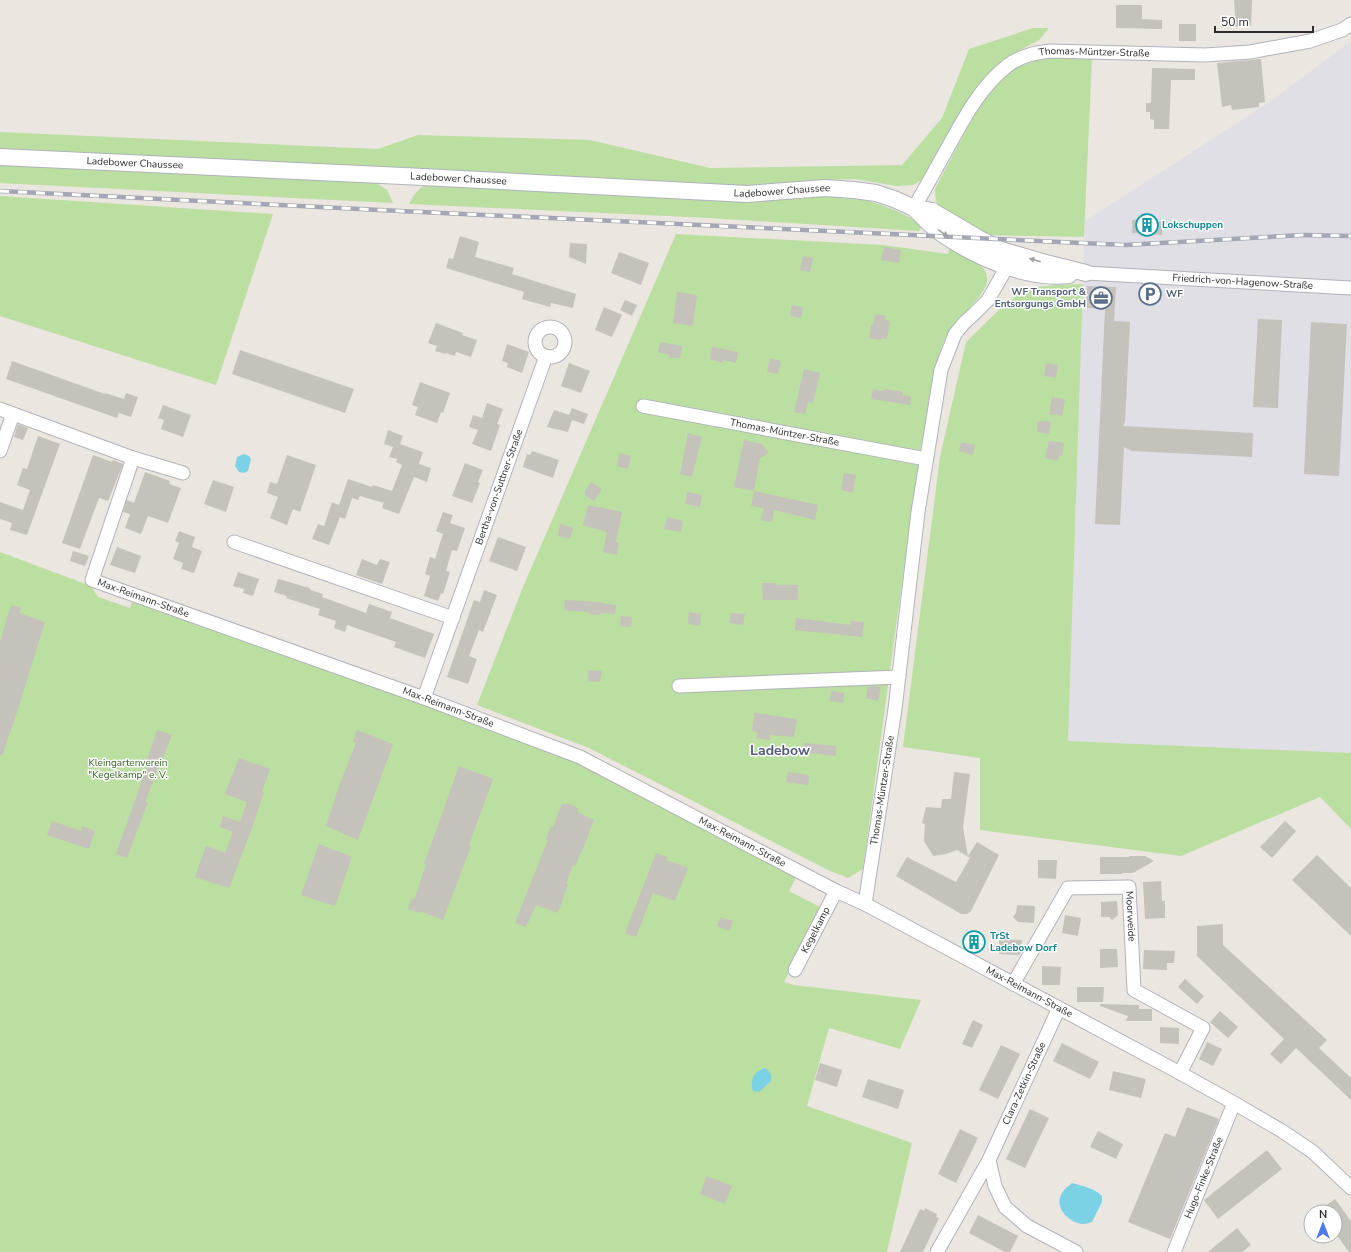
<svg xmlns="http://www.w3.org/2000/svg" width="1351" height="1252" font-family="'Nunito Sans',sans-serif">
  <rect width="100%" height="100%" fill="#ece6e0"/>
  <!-- industrial -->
  <path fill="#e1dfe6" d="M1351,41v712l-283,-12 17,-520 183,-118z"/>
  <!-- green -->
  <path fill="#bbdea1" d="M1033,28h16l-10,12 -32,17 -15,13 -29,38 -28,51 -12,20 -10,6 -17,1 -40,-7 -31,1 -78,6 -344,-18 -403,-19v-17l378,17 40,-14 172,5 120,28 192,-3 40,-47 27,-69z
    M1054,58h38l-8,179 -104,-2 -37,-22 -7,-12 -1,-12 11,-21 36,-68 14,-16 19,-16 20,-7z
    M0,164l375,18 12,8 6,13 -393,-20z
    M427,184l398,11c10,1 19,0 28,2 25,5 49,15 70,28l-4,6 -210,-13 -300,-14c5,-10 9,-15 18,-20z
    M0,196l273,18 -57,171 -216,-69z
    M676,234l207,11 65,9 2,-9c13,8 40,18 37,37 -2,14 -36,42 -43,59 -7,15 -9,31 -11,47 -3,17 -5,35 -8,52l-4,5 -2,13 -56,411 -15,9 -18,-7 -241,-123 -112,-43 46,-118z
    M1083,284l-15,457 283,12v76l-31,-32 -139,59 -201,-26v-72l-77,-11 37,-290 26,-115 36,-35 25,-19 29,-3z
    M0,552l91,34 7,11 32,11 2,-6 290,101 173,66 203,105 -9,17 33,17 -38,74 10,3 127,15 -21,49 -71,-21 -22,78 105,37 -25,109h-887z"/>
  <!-- water -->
  <path fill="#7cd2e5" d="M244,454l5,2 2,3 -3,12 -4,2 -5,-1 -4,-6 2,-9z
    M766,1068l5,6v7l-12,11 -6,-1c-4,-11 2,-21 13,-23z
    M1072,1183c11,3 22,5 30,13v6l-10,20c-3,1 -7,2 -10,2 -16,-3 -31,-20 -17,-35 2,-2 5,-4 7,-6z"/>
  <!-- building -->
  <path fill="#c5c1bb" d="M1234,0h18l-1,26 -15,1z
    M1116,5h26v14l20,1v9l-46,-1z
    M1179,24h17v17h-17z
    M1261,59l4,43 -6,1v4l-27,3 -1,-5 -9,2 -5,-44z
    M1152,68l43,1v11h-24l-2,49h-15v-9l-4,-1v-7h-4v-9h5z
    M1132,220l31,2 -1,13 -30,-2z
    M460,236l19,6 -4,15 39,11 -2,6 64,20 -3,14 -22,-5 -1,4 -28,-8 2,-7 -78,-24 3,-10 4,1z
    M570,243l17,1 -1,20 -17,-7z
    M884,247l17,3 -2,13 -18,-3z
    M619,252l30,11 -8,22 -30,-12z
    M803,256l10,2 -3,14 -10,-2z
    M1087,286l29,1 -2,34 16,1 -5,99 -2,5 130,7 -1,24 -120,-6 -8,-4 -4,78 -25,-1 10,-215 -19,-1z
    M677,292l20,3 -4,31 -20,-3z
    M625,300l12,5 -5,11 -12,-6z
    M792,305l11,2 -2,11 -11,-2z
    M604,307l18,8 -10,22 -17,-7z
    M875,314l11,2 -1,4 5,1 -3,18 -6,-1v2l-12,-2 2,-13h2z
    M1258,319l24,1 -4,88 -25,-1z
    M1311,322l36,2 -8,152 -35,-2z
    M436,323l27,10 -1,2 15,5 -6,17 -15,-5 -1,4 -9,-3v1l-11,-3 2,-5 -9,-3z
    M660,342l22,4 -2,12h-11l1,-3 -12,-3z
    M507,344l22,8 -7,21 -15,-6 1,-4 -6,-2z
    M712,347l26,5 -2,11 -13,-3v3l-13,-4z
    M240,350l114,39 -9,24 -113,-39z
    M770,358l11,3 -3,13 -11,-2z
    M12,361l93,33v-1l19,6 2,-6 12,4 -7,20 -12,-4 -2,5 -111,-39z
    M569,363l21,8 -9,22 -20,-7z
    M1046,363l12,2 -2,13 -12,-2z
    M804,369l16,4 -7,30 -5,-1 -3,12 -11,-2z
    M420,382l30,11 -7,20 -2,-1 -4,11 -22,-8 3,-8 -6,-2z
    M873,389l10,2 1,-2 19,3 -1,3 9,2 -1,8 -39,-6z
    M1052,397l13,2 -3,17 -13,-2z
    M487,403l16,6 -6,15 3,1 -9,26 -19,-7 6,-14 -9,-3 4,-12 9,3z
    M163,405l28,10 -8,22 -22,-8 3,-9 -6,-2z
    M572,408l16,6 -4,10 -12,-4 -4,12 -21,-5 7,-17 15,5z
    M1038,421l13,1 -2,12 -12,-2z
    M18,424l10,4 -5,12 -9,-3z
    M388,430l15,6 -3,8 23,8 -4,12 12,4 -4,14 -13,-5 -15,37 -17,-6 2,-5 -24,-7 -2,4 -6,-2 -7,21 -5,-2 -11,28 -17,-6 6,-15 6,2 8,-24 7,3 9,-26 24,8 1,-2 19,6 10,-26 -6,-3 1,-3 -8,-2 4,-10 -9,-3z
    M688,433l14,4 -10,40 -12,-3z
    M38,436l22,8 -33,91 -17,-5 2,-7 -12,-4v-17l23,8 7,-20 -13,-5 6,-17 4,1z
    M744,440l18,4 7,9 -9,5 -6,33 64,14 -3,15 -41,-10 -2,12 -11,-2 3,-12 -13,-2 3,-15 -20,-4z
    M1049,441l15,2 -2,13h-3l-1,5 -13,-3z
    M961,442l14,3 -2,10 -14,-4z
    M532,451l27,9 -6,18 -30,-11 4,-13 3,1z
    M619,453l12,3 -3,13 -11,-3z
    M93,455l19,7 1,-2 10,4 -15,37 -9,-3 -19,51 -18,-6z
    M287,455l29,10 -16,47 -7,-3 -6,16 -17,-7 8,-21 -11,-4 3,-11 7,2z
    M465,463l18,7 -5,12 2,1 -8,20 -20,-7z
    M145,472l25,9 -1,3 12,4 -13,35 -20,-7 -7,18 -16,-6 5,-14 -7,-2 4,-12 7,3z
    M844,473l12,2 -3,18 -12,-3z
    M213,480l21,7 -8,25 -22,-8z
    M591,482l11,7 -8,12 -9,-6v-4z
    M687,492l15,3 -2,12 -15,-3z
    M588,505l34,7 -6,30 3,1 -2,12 -14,-3 4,-20 -24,-7z
    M443,512l10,3 -3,8 15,5 -8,23 -5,-1 -6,21 4,1 -7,22 -2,-1 -3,8 -14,-5 6,-20 -5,-2 5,-17 5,2 8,-25 -7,-3z
    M667,517l16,4 -2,11 -17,-3z
    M560,524l13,4 -3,11 -12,-3z
    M179,531l16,6 -3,10 10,4 -8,22 -13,-4 2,-6 -10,-4 6,-16 -4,-2z
    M498,537l28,10 -9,24 -28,-10z
    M117,547l24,9 -6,17 -25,-8z
    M73,551l16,5 -4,10 -15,-5z
    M362,559l15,6 3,-6 10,3 -8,22 -26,-9z
    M238,572l21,7 -6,17 -10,-3 1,-4 -11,-3z
    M278,579l32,9v2l13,4 -1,3 44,16 3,-9 23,8 -2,6 44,16 -9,24 -31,-11 2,-5 -49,-17 -2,7 -11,-4 2,-7 -18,-6 2,-6 -34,-11 1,-2 -13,-4z
    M762,583h14v2h22v15h-35z
    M484,590l13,5 -14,37 -4,-2 -10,26 8,3 -9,25 -21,-7 27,-77 6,2z
    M565,600l36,2v1l15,2 -1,9 -15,-1v2l-11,-1v-2l-25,-2z
    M11,605l10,3 -2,5 26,9 -28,90 -15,44 -2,-1v-113z
    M689,612l12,2 -1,12 -12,-2z
    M731,613l14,1 -2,11 -14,-2z
    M621,616l11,1 -1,10 -11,-1z
    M796,618l54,7v-4l14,1 -2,15 -67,-7z
    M588,670l14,1 -2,11 -12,-1z
    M868,686l13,1 -3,14 -12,-3z
    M831,691l13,2 -1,10 -13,-2z
    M754,713l43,6 -3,18 -24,-2v5l-13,-2v-6l-5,-1z
    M157,730l15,5 -27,67h3l-21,56 -11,-4 33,-93 -2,-1z
    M357,730l36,14 -35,96 -32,-14 13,-40 17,-43 -3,-1z
    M804,743l32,3v10l-33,-4z
    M239,758l31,11 -8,23h2l-12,36 -23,60 -34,-11 11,-31 19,7 8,-21 -13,-5 3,-11 17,6 7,-20 -22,-8z
    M459,766l34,13 -24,66 2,1 -3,8 -25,66 -23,-9v2l-12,-4 3,-10 3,1 12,-35 -2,-1 8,-22z
    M788,772l21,3 -1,10 -22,-3z
    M954,772l16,2 -7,53 5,29 9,-14 22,13 -28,56 -4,3h-6l-65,-38 11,-19 49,25 14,-24 -13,-8 -11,4 -13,2 -9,-15 1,-17 -3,-1 4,-16 15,1 1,-9h9z
    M566,803l12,5 -1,4 17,8 -11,28 -8,18 -2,-1 -7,18 2,1 -10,29 -22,-8 -10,22 -11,-4 26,-66 7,-17 -2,-1 5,-13 2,1 9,-23 3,1z
    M52,821l29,10 1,-5 13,5 -6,18 -42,-14z
    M1285,821l11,10 -24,27 -12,-11z
    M319,844l33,13 -17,49 -34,-11z
    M656,853l11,4 -1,3 22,8 -13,33 -22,-8 -17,44 -11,-4z
    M1317,855l34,33v48l-59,-56z
    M1129,856h16l9,5 -21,12h-11v1h-22v-17h29z
    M1038,860h19l-1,19 -18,-1z
    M1161,881l1,20h3v17l-20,1 -2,-37z
    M1117,901l1,14 -6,5 -3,-3h-8v-15z
    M1017,905l18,1 -1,17 -16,-1 -5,-5 3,-4z
    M1065,915l16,3 -3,18 -16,-3z
    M721,917l12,4 -4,10 -12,-5z
    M1223,924v21l104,95 -8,8 32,30v22l-55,-52 -15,16 -11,-10 14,-15 -87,-83v-30z
    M999,939l23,1 -2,15 -21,-1z
    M1100,949h17l1,18 -18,1z
    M1144,950l31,1 -1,12h-7v7l-24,-1z
    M1042,966l19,1 -1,18h-18z
    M1185,979l19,17 -7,8 -19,-17z
    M1077,987h27l-1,15h-26z
    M1100,1004l39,1v4h13v12h-26l2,-5 -28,-10z
    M1220,1011l18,16 -10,11 -18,-16z
    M973,1020l10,5 -11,23 -10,-4z
    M1160,1027l19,1v16l-19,-1z
    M1207,1042l15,7 -9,17 -14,-7z
    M1062,1043l37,19 -9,17 -37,-18z
    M1001,1045l19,9 -22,45 -19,-9z
    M820,1063l22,7 -5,17 -22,-7z
    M1113,1071l33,8 -5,19 -32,-8z
    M868,1079l36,11 -6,19 -36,-12z
    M1187,1107l32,12 -49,120 -42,-17 37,-89 10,4z
    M1030,1109l19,9 -24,50 -19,-9z
    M960,1129l18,9 -22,45 -18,-9z
    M1098,1131l25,13 -7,15 -26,-12z
    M1267,1150l15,19 -64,50 -14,-19z
    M707,1176l25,10 -7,18 -25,-10z
    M1335,1199l16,22v31h-2l-14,-19v-21h-18z
    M925,1208l12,6 -1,3 3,1 -16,34h-23l20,-43 4,2z
    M978,1215l40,21 -8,16h-5l-36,-19z
    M1237,1228l14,17 -9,7h-34z"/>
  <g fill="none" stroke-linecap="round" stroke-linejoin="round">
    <!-- minor casing -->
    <g stroke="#b0b3bb" stroke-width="15">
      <g id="minor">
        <path id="s1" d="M914,208c11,-20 22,-39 33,-59 16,-29 33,-62 60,-83 13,-10 27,-13 43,-15l155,4 45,-3 60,-11 32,-11 9,-6"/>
        <path id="s2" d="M1086,273l265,15"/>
        <circle cx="550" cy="342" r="15"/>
        <path id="s3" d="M643,406l283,53"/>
        <path d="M0,409l133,49 50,15"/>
        <path d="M0,451l13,-37"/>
        <path id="s4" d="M133,458l-41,122 332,118 156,59 256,134 29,13 315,169 54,30 48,28 31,21 38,36"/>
        <path d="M234,542l219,76"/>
        <path d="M679,686l220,-9"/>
        <path id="s5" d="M424,698l122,-342"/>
        <path id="s6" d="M865,904l30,-195 23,-197 23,-142 14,-36 9,-11 10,-9 14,-14 16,-28 7,-15"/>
        <path id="s7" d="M795,970l41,-79"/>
        <path id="s8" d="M1013,984l55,-96 61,-1 5,103 69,38 -23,45"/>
        <path d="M989,1160l6,26 10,21 22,19 49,26"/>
        <path id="s9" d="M937,1252l52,-92 70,-152"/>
        <path id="s10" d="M1174,1252l60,-149"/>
      </g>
    </g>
    <!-- tertiary casing -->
    <g stroke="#b0b3bb" stroke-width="18">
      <g id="tertiary">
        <path id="s11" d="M0,157l403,19 344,18 78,-6 29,2 22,3 18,6 20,9 18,3 46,27 23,12 41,12 44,11"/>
        <path d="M914,208c8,8 15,16 24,23 35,25 88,49 131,44"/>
      </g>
    </g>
    <!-- minor -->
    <use href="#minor" stroke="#fff" stroke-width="13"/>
    <!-- tertiary -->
    <use href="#tertiary" stroke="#fff" stroke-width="16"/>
    <!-- rail casing -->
    <g stroke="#a3a7b4" stroke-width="4.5">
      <path id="rail" d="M0,191l400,20 725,34 178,-10 48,1"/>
    </g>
    <!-- rail -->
    <use href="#rail" stroke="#fff" stroke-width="3" stroke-dasharray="9" stroke-linecap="butt"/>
  </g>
  <!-- one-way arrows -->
  <defs><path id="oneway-solid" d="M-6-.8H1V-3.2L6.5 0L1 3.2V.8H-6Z"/></defs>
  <g fill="#a0a0a0">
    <use href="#oneway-solid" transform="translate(943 233) rotate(34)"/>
    <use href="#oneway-solid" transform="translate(1035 260) rotate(-164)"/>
  </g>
  <!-- icons -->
  <defs>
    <g id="building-ring" transform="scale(1.15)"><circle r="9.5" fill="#fff" stroke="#0f9aa8" stroke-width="1.5"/><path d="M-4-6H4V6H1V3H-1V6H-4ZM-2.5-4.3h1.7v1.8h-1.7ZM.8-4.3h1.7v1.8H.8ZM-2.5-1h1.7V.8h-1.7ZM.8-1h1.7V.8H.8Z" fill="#0f9aa8"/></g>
    <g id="parking-ring" transform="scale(1.15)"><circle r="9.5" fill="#fff" stroke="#5c6f8a" stroke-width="1.5"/><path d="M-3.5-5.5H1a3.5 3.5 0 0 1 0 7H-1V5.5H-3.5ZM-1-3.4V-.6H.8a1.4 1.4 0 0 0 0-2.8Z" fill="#5c6f8a"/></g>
    <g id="office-ring" transform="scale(1.15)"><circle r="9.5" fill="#fff" stroke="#5c6f8a" stroke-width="1.5"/><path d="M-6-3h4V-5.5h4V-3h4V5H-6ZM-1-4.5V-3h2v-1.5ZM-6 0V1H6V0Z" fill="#5c6f8a"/></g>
  </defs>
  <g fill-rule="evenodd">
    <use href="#building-ring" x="1147" y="225"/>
    <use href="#parking-ring" x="1150" y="294"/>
    <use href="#office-ring" x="1101" y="298"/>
    <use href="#building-ring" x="974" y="942"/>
  </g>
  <g text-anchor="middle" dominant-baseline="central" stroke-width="3" stroke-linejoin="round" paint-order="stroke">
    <!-- street labels -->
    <g font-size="10" fill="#2c2c2c" stroke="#fff">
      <text stroke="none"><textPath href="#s1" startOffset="261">Thomas-Müntzer-Straße</textPath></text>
      <text stroke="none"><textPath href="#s11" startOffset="135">Ladebower Chaussee</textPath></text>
      <text stroke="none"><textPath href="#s11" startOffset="459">Ladebower Chaussee</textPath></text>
      <text stroke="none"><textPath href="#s11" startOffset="783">Ladebower Chaussee</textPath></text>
      <text stroke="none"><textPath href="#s2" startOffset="157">Friedrich-von-Hagenow-Straße</textPath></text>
      <text stroke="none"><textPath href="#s3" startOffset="144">Thomas-Müntzer-Straße</textPath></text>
      <text stroke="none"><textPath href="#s5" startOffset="224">Bertha-von-Suttner-Straße</textPath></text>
      <text stroke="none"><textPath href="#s4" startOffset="183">Max-Reimann-Straße</textPath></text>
      <text stroke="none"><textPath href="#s4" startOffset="507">Max-Reimann-Straße</textPath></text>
      <text stroke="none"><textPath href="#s6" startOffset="115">Thomas-Müntzer-Straße</textPath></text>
      <text stroke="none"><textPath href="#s4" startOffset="831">Max-Reimann-Straße</textPath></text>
      <text stroke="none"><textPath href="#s8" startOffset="201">Moorweide</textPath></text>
      <text stroke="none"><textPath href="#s7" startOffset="45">Kegelkamp</textPath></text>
      <text stroke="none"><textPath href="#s4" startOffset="1155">Max-Reimann-Straße</textPath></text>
      <text stroke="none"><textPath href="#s9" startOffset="190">Clara-Zetkin-Straße</textPath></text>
      <text stroke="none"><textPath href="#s10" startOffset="80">Hugo-Finke-Straße</textPath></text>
    </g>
    <!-- culture labels -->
    <g font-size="10" font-weight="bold" fill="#0d838f" stroke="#fff" text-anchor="start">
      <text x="1162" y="225">Lokschuppen</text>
      <text x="990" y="936">TrSt<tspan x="990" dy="12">Ladebow Dorf</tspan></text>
    </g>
    <!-- service labels -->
    <g font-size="10" font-weight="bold" fill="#4e5e75" stroke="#fff" text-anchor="end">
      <text x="1086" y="292">WF Transport &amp;<tspan x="1086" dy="12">Entsorgungs GmbH</tspan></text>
      <text x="1166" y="294" text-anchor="start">WF</text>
    </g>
    <!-- park labels -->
    <g font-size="10" fill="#356421" stroke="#fff">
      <text x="128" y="763">Kleingartenverein<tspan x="128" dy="12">"Kegelkamp" e. V.</tspan></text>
    </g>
    <!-- district labels -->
    <g font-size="14" font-weight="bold" fill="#505b79" stroke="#fff">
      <text x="780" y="750">Ladebow</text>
    </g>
  </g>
  <!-- north arrow -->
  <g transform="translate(1323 1224)"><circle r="19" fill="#ffffff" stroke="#ababab"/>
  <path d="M0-3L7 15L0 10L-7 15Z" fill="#4e7aeb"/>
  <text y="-6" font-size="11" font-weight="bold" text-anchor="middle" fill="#2c2c2c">N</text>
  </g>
  <!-- scale -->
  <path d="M1215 26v6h98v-6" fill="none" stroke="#2c2c2c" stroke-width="2"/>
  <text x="1221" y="26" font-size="12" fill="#2c2c2c" stroke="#ffffff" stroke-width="3" paint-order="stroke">50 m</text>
</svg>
